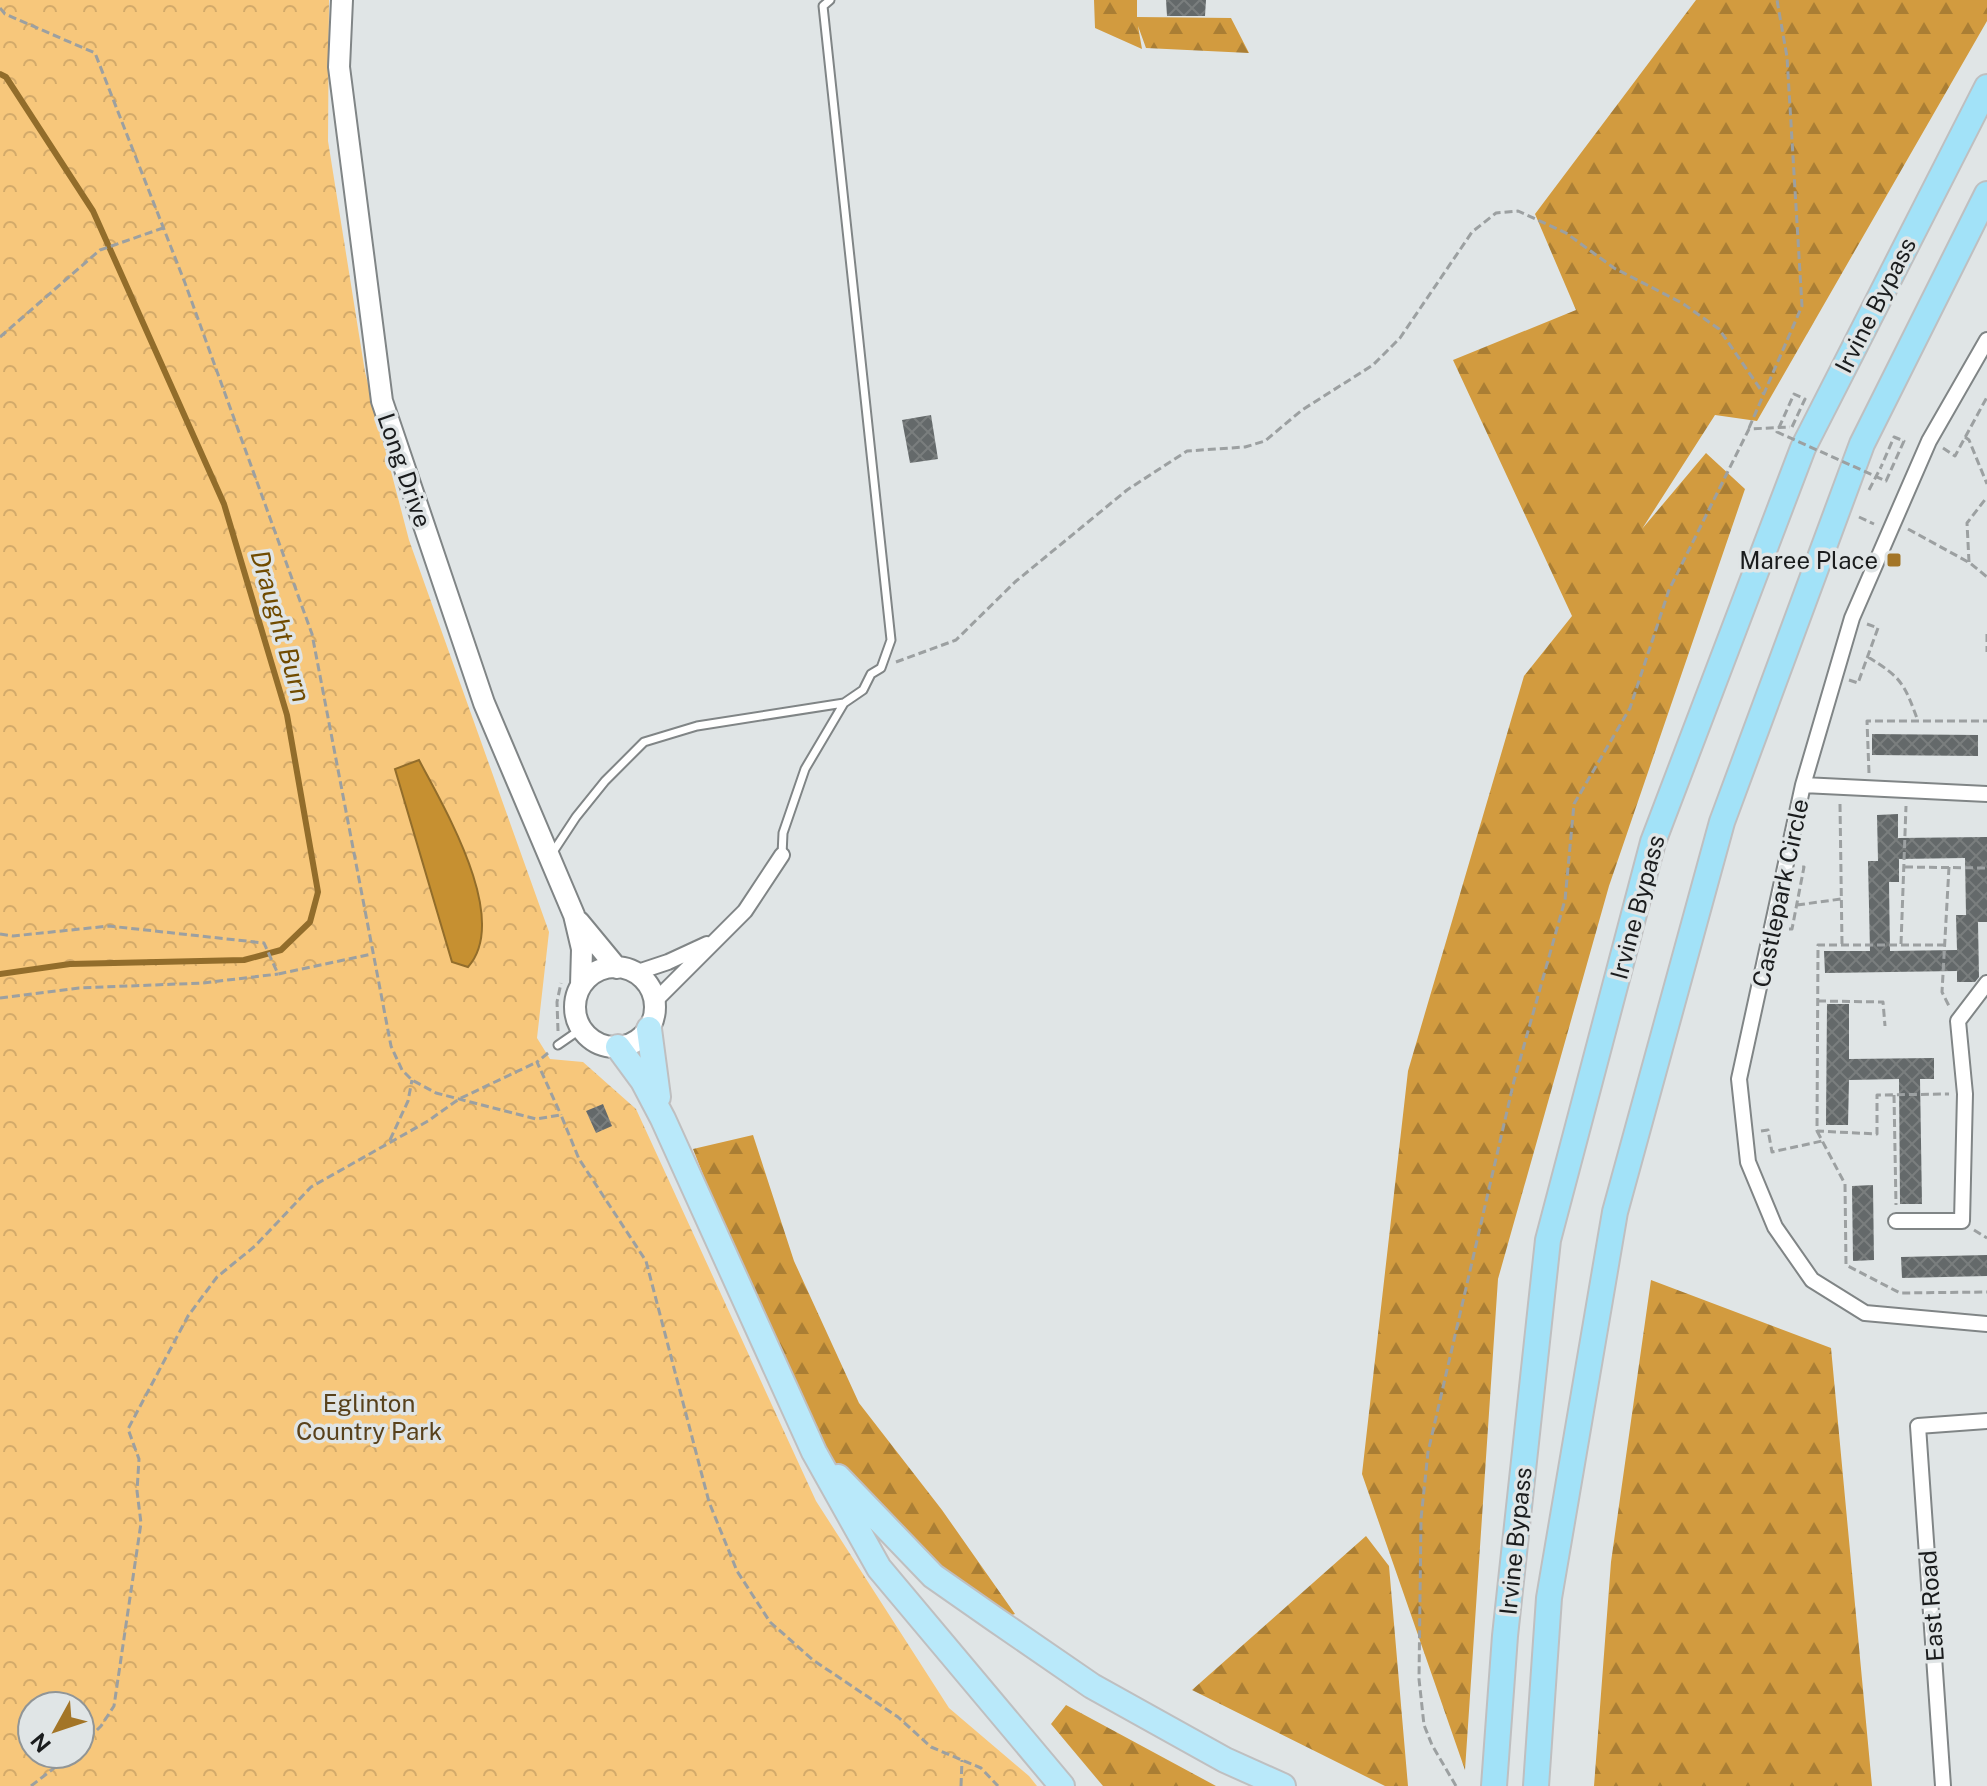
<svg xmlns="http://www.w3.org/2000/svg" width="1987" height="1786" font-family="'Public Sans',sans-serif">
  <defs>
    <pattern id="forest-firs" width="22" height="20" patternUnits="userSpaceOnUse" patternTransform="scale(2)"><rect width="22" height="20" fill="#d29b3f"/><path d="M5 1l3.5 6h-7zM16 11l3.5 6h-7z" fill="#aa7e34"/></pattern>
    <pattern id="park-crowns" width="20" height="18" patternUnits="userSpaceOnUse" patternTransform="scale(2)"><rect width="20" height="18" fill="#f7c77b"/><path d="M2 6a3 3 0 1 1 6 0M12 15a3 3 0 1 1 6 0" fill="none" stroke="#d3aa6a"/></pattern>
    <pattern id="building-cross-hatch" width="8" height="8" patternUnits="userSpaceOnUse" patternTransform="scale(2)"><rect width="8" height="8" fill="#64696a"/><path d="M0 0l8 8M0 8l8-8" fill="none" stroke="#7a7e7e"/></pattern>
  </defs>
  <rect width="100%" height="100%" fill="#e0e5e6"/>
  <!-- forest -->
  <path fill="url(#forest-firs)" d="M1094,0h43v17l94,1 18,35 -103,-5 -8,-22 4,23 -47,-21z
    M1696,0h291v21l-230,400 -42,-6 -73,114 64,-76 39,36 -136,397 -111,393 -33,491 -103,-296 46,-403 116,-395 48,-60 -119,-256 123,-50 -41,-96z
    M753,1135l41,126 65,142 83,107 73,104 -19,6 -140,-124 -61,-86 -102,-261z
    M1651,1280l180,68 41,438h-278l17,-224z
    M1366,1536l23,30 19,220h-23l-193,-96z
    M1066,1705l150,81h-113l-52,-62z"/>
  <!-- park -->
  <path fill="url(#park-crowns)" fill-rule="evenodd" d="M0,0h329l-1,141 37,231 44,168 140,392 -12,106 13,21 33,3 53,47 180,392 133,207 80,68 8,10h-1037zM32,1706h48v48h-48z"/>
  <!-- water -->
  <path fill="#c69031" stroke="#926d2b" stroke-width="2" d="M419,760c25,48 92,159 49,207l-16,-5 -57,-193z"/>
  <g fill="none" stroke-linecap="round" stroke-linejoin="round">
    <!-- stream -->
    <path stroke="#926d2b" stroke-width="6" d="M0,74l6,3 87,134 131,293 63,211 31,177 -8,30 -29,28 -37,10 -174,4 -70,10"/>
  </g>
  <!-- building -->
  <path fill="url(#building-cross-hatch)" fill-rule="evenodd" d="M1166,0h40l-1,16h-38z
    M931,415l7,44 -28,4 -8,-43z
    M1872,734l106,1v21l-106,-1z
    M1898,814v24l89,-1v85h-9l1,55 -4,5h-18v-11l-132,2 -1,-22h46l-2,-90h10l-1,-46zM1965,858l1,57h-10l1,35 -67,1 -1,-69h10v-23z
    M1827,1004h22v55l85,-1v21h-14l2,125h-22l-1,-125 -50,1 -1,45h-22z
    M603,1104l9,22 -16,7 -10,-22z
    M1873,1185l1,75 -21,1 -1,-75z
    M1987,1255v21l-85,2 -1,-21z"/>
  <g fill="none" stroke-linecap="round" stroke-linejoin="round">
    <!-- service casing -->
    <g stroke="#808586" stroke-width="11">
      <path id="service" d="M551,855l25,-38 29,-36 39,-39 53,-16 147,-23
        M782,855l1,-22 22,-64 39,-66 19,-13 8,-16 10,-6 10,-28 -68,-634 7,-6
        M558,1045l23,-16"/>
    </g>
    <!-- minor casing -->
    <g stroke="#808586" stroke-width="18">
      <path id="minor" d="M1987,340l-58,101 -77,177 -49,167 -64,294 9,83 27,65 37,53 53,33 122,11
        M1803,785l184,9
        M635,973l33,-11 39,-18
        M654,1002l91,-91 37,-56
        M1896,1221h66l3,-127 -7,-73 29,-38
        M1943,1786l-25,-360 69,-5"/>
    </g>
    <!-- secondary casing -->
    <g stroke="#808586" stroke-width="24">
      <path id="secondary" d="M342,0l-3,67 43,334 102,302 90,212 8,34 -1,36
        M579,922l38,46
        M575 1007a40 40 0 1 1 80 0a40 40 0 1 1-80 0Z"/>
    </g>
    <!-- primary casing -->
    <g stroke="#bfbfc0" stroke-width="28">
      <path id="primary" d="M649,1029l9,68
        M618,1047l25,34 20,38 151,333 65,116 183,218
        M838,1477l95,99 63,44 96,66 133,74 58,26"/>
    </g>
    <!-- trunk casing -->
    <g stroke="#bfbfc0" stroke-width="28">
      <path id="trunk" d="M1494,1786l11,-150 43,-396 105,-398 150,-394 184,-361
        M1536,1786l13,-188 66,-386 107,-390 140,-378 125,-250"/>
    </g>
    <!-- path -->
    <path stroke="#9ca0a1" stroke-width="3" stroke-dasharray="8 4" stroke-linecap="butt" d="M0,8l5,6 90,39 90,230 127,351 79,412 11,24 10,10 24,13 100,26 25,-4 18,44 67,102 63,241 28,69 33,51 43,38 85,57 33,30 50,21 17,18
      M0,337l100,-87 63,-22
      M1749,428l53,-122 -15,-249 -10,-57
      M1965,437l4,3 18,44
      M1943,448l12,8 32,-59
      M1869,490l12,-23
      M1859,517l15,7
      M1908,529l62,34 17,14
      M1969,562l-2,-39 20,-26
      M1987,634v18
      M1868,657c34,21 36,26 50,64
      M896,662l60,-22 59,-58 112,-92 60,-39 58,-4 20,-6 37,-31 71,-45 27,-27 72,-106 24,-19 22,-2 48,22 48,35 68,35 37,26 44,64
      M1849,680l9,3 20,-55 -11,-4
      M1869,773l-2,-52h120
      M1840,804l2,140
      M1905,867l82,1
      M1949,867l-7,125 7,14
      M1797,905l44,-6
      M1789,929h3l12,-62h-3
      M0,934l13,2 96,-10 155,17 14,31 94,-20
      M1901,944l5,-138
      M1945,945h-127l-1,186 60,3v-39l72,-1
      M0,998l79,-10 124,-5 75,-9
      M1818,1001l65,1 2,24
      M558,1031l-1,-29 4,-19
      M548,1053l-11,9 24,53
      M1894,1095l2,110
      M1761,1131l7,-1 4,22 50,-11
      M1817,1131l28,53 1,81 54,28 87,-1
      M390,1140l18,-39 4,-21
      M1974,1230l13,8
      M80,1747l21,-21 13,-20 27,-183 -4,-32 2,-32 -11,-30 60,-113 29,-39 38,-31 56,-59 117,-66 31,-22 78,-37
      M31,1786l41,-32
      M961,1786l1,-26
      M1456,1786l-24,-41 -8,-20 -5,-46 2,-160 7,-67 86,-371 51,-181 9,-96 56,-96 39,-118 80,-161 41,-2"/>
    <!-- service -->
    <use href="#service" stroke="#fff" stroke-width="7"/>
    <!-- minor -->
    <use href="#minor" stroke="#fff" stroke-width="14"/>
    <!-- secondary -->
    <use href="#secondary" stroke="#fff" stroke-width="20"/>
    <!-- primary -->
    <use href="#primary" stroke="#b9e9fa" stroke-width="24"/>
    <!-- trunk -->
    <use href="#trunk" stroke="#a2e2f8" stroke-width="24"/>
    <!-- path-bridge -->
    <path stroke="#9ca0a1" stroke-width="3" stroke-dasharray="8 4" stroke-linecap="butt" d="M1792,427l13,-28 -11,-5 -17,38 109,49 18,-40 -10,-4 -13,30"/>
  </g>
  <!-- markers -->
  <rect fill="#a37527" stroke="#e0e5e6" stroke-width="3" x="1886" y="552" width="16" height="16" rx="4"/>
  <g text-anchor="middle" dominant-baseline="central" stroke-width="7" stroke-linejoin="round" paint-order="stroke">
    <!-- street labels -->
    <g font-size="24" fill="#1a1c1d" stroke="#e0e5e6">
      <text transform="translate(1875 305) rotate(-63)">Irvine Bypass</text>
      <text transform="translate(405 470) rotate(71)">Long Drive</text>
      <text transform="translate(1780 893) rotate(-78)">Castlepark Circle</text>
      <text transform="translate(1637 907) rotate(-75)">Irvine Bypass</text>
      <text transform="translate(1515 1541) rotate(-84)">Irvine Bypass</text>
      <text transform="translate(1931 1606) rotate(-94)">East Road</text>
    </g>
    <!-- poi labels -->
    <g font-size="24" fill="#1a1c1d" stroke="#e0e5e6" text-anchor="end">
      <text x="1878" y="560">Maree Place</text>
    </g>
    <!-- park labels -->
    <g font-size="24" fill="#58411b" stroke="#e0e5e6">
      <text x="369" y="1403">Eglinton<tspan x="369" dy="28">Country Park</tspan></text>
    </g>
    <!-- water labels -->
    <g font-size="26" font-style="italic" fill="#704b00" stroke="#e0e5e6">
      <text transform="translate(281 626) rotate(74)">Draught Burn</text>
    </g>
  </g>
  <!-- north arrow -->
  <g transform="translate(56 1730) rotate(230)"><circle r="38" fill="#e0e5e6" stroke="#919596" stroke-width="2"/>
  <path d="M0-6L14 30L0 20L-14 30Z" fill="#a37527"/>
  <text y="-12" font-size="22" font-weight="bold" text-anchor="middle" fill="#1a1c1d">N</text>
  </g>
</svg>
